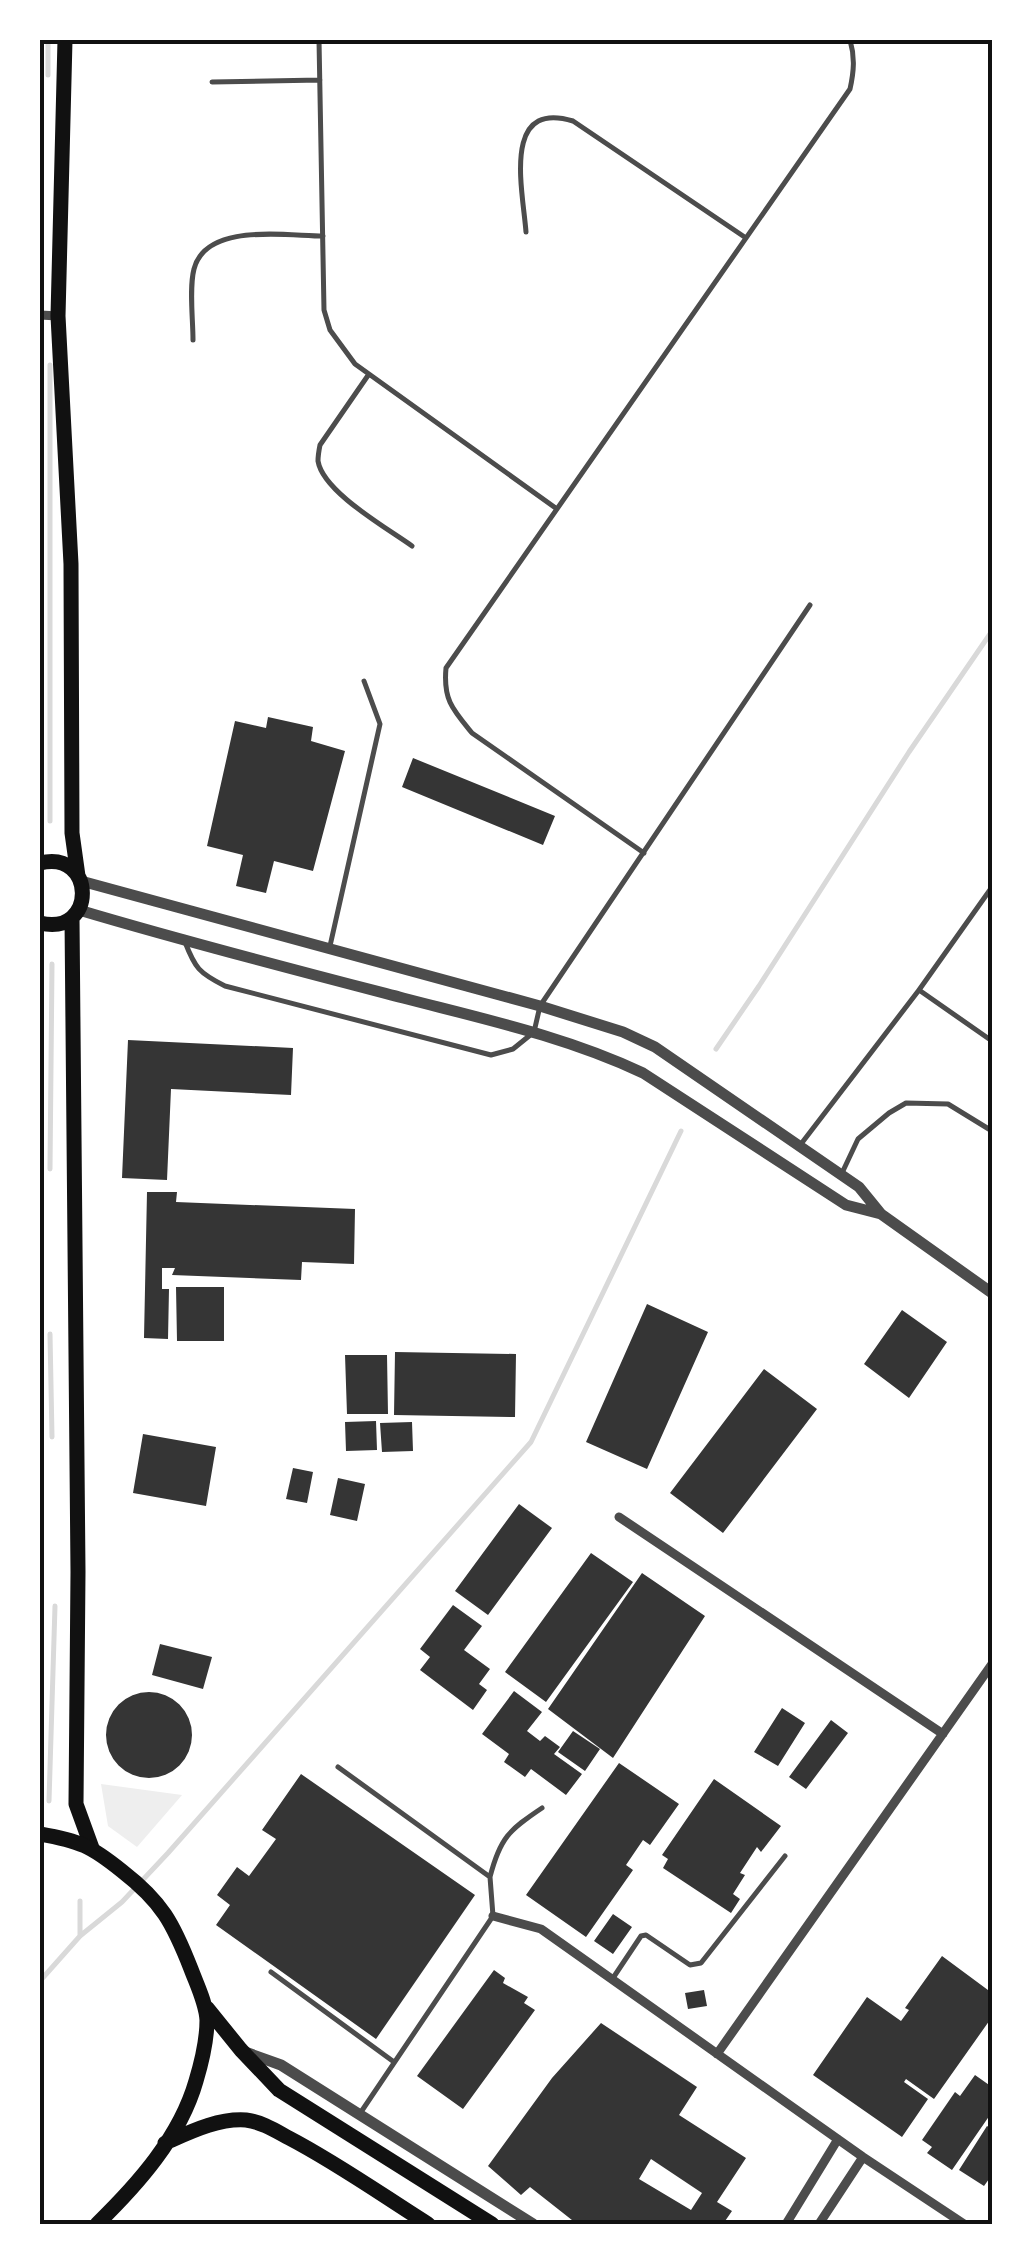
<svg xmlns="http://www.w3.org/2000/svg" width="1032" height="2264" font-family="'PT Sans Narrow',sans-serif">
  <rect width="100%" height="100%" fill="#fff"/>
  <!-- green -->
  <path fill="#eee" d="M101,1784l81,11 -45,52 -29,-21z"/>
  <g fill="none" stroke-linecap="round" stroke-linejoin="round">
    <!-- stream -->
    <path stroke="#d9d9d9" stroke-width="5" d="M48,40v35
      M50,821v-456
      M716,1049l43,-63 150,-234 83,-121
      M50,1169l2,-205
      M50,1334l2,103
      M49,1801l6,-195
      M80,1936v-35
      M40,1981l40,-45 42,-34 46,-49 363,-411 150,-311"/>
  </g>
  <!-- building -->
  <path fill="#353535" fill-rule="evenodd" d="M268,717l45,10 -2,14 34,10 -32,120 -39,-10 -8,32 -30,-7 7,-31 -36,-9 28,-125 31,7z
    M413,758l142,58 -12,29 -141,-58z
    M128,1040l165,8 -2,47 -120,-6 -4,91 -45,-2z
    M147,1192h30l-1,10 179,7 -1,55 -52,-2 -1,18 -129,-5 3,-7h-13v21h7l-1,50 -24,-1z
    M176,1287h48v54h-47z
    M647,1304l61,28 -61,137 -61,-27z
    M902,1310l45,32 -38,56 -45,-34z
    M395,1352l121,2 -1,63 -121,-2z
    M345,1355h42l1,59h-41z
    M764,1369l53,40 -94,124 -53,-40z
    M376,1421l1,29 -31,1 -1,-29z
    M412,1422l1,29 -31,1 -2,-29z
    M143,1434l73,13 -10,59 -73,-13z
    M293,1468l20,4 -6,31 -21,-4z
    M338,1478l27,6 -8,37 -27,-6z
    M519,1504l33,24 -64,87 -33,-24z
    M591,1553l42,29 -87,120 -41,-30z
    M642,1573l63,43 -92,142 -65,-49z
    M453,1605l29,21 -18,24 26,19 -11,15 8,6 -14,20 -53,-40 10,-13 -10,-8z
    M160,1644l52,13 -9,32 -51,-14z
    M514,1691l28,21 -15,19 13,10 5,-5 15,11 -6,7 28,20 -16,21 -35,-26 -6,8 -21,-15 5,-8 -27,-20z
    M106 1735a43 43 0 1 1 86 0a43 43 0 1 1-86 0Z
    M782,1708l23,15 -27,43 -24,-14z
    M831,1720l17,13 -42,56 -17,-12z
    M573,1731l27,18 -15,22 -27,-19z
    M619,1763l60,41 -29,41 -7,-5 -17,25 7,5 -47,67 -60,-42z
    M301,1774l174,121 -99,144 -160,-114 14,-20 -13,-10 20,-28 12,9 27,-37 -14,-9z
    M714,1779l67,47 -20,26 -4,-5 -17,26 5,2 -12,19 7,5 -9,14 -68,-45 5,-9 -6,-4z
    M613,1914l19,13 -19,27 -19,-13z
    M942,1956l50,37v24l-58,82 -28,-20 -2,3 24,17 -26,38 -89,-62 54,-78 34,24 8,-11 -4,-2z
    M494,1970l11,8 -2,5 25,14 -4,6 11,7 -72,99 -46,-33z
    M704,1990l3,16 -19,3 -3,-16z
    M601,2023l96,64 -18,28 67,43 -29,44 15,9 -9,13h-146l-47,-37 -9,8 -33,-29 64,-88zM651,2159l51,34 -11,17 -52,-31z
    M975,2075l17,12v25l-40,58 -25,-17 5,-6 -10,-7 33,-48 5,4z
    M987,2126l5,3v52l-3,-2 -5,7 -25,-16z"/>
  <g fill="none" stroke-linecap="round" stroke-linejoin="round">
    <!-- service -->
    <path stroke="#4c4c4c" stroke-width="5" d="M319,40l5,270 6,20 25,34 202,145
      M212,82l108,-2
      M526,232c-3,-41 -25,-133 47,-111l173,117
      M193,340c0,-21 -4,-52 1,-71 12,-47 93,-33 129,-33
      M369,374l-49,71c-1,5 -2,11 -2,16 5,31 69,67 94,85
      M644,853l-172,-120c-19,-23 -29,-33 -26,-65l404,-579c4,-18 5,-32 0,-49
      M185,942c10,26 14,31 40,44l266,69 22,-6 21,-17 6,-26 270,-401
      M330,946l50,-222 -16,-43
      M919,990l73,51
      M801,1144l118,-154 73,-103
      M842,1173l16,-34 31,-26 17,-10 42,1 44,27
      M338,1767l152,110 3,39 -132,196
      M490,1877c10,-39 19,-47 52,-69
      M271,1972l123,90
      M613,1978l28,-42 5,-1 44,30 11,-2 84,-107"/>
    <!-- minor -->
    <path stroke="#4c4c4c" stroke-width="9" d="M40,315l18,1
      M619,1517l324,217
      M493,1916l48,13 322,228 101,67
      M717,2054l275,-390
      M786,2224l52,-85
      M819,2224l44,-67"/>
    <!-- tertiary -->
    <path stroke="#4c4c4c" stroke-width="11" d="M81,881l459,125 83,26 32,15 204,140 22,27 111,79
      M79,910c107,32 216,60 324,88 81,21 164,39 240,75l203,132 35,9
      M245,2052l36,13 252,159"/>
    <!-- primary -->
    <path stroke="#111" stroke-width="15" d="M65,40l-7,276 13,248 1,269 6,43
      M40,863c56,-14 57,74 0,60
      M72,918l6,654 -2,232 16,44"/>
    <!-- trunk -->
    <path stroke="#111" stroke-width="15" d="M40,1834c40,7 51,12 82,37 40,31 51,52 69,98 6,16 15,34 16,51 0,20 -5,41 -11,61 -16,56 -58,103 -99,143
      M207,2008l34,42 38,40 213,134
      M165,2143c25,-11 53,-25 81,-23 16,2 30,11 43,18 48,25 93,57 139,86"/>
  </g>
  <!-- border -->
  <rect width="1032" height="2264" fill="none" stroke="#ffffff" stroke-width="85"/>
  <rect x="42" y="42" width="948" height="2180" fill="none" stroke="#111" stroke-width="4"/>
</svg>
